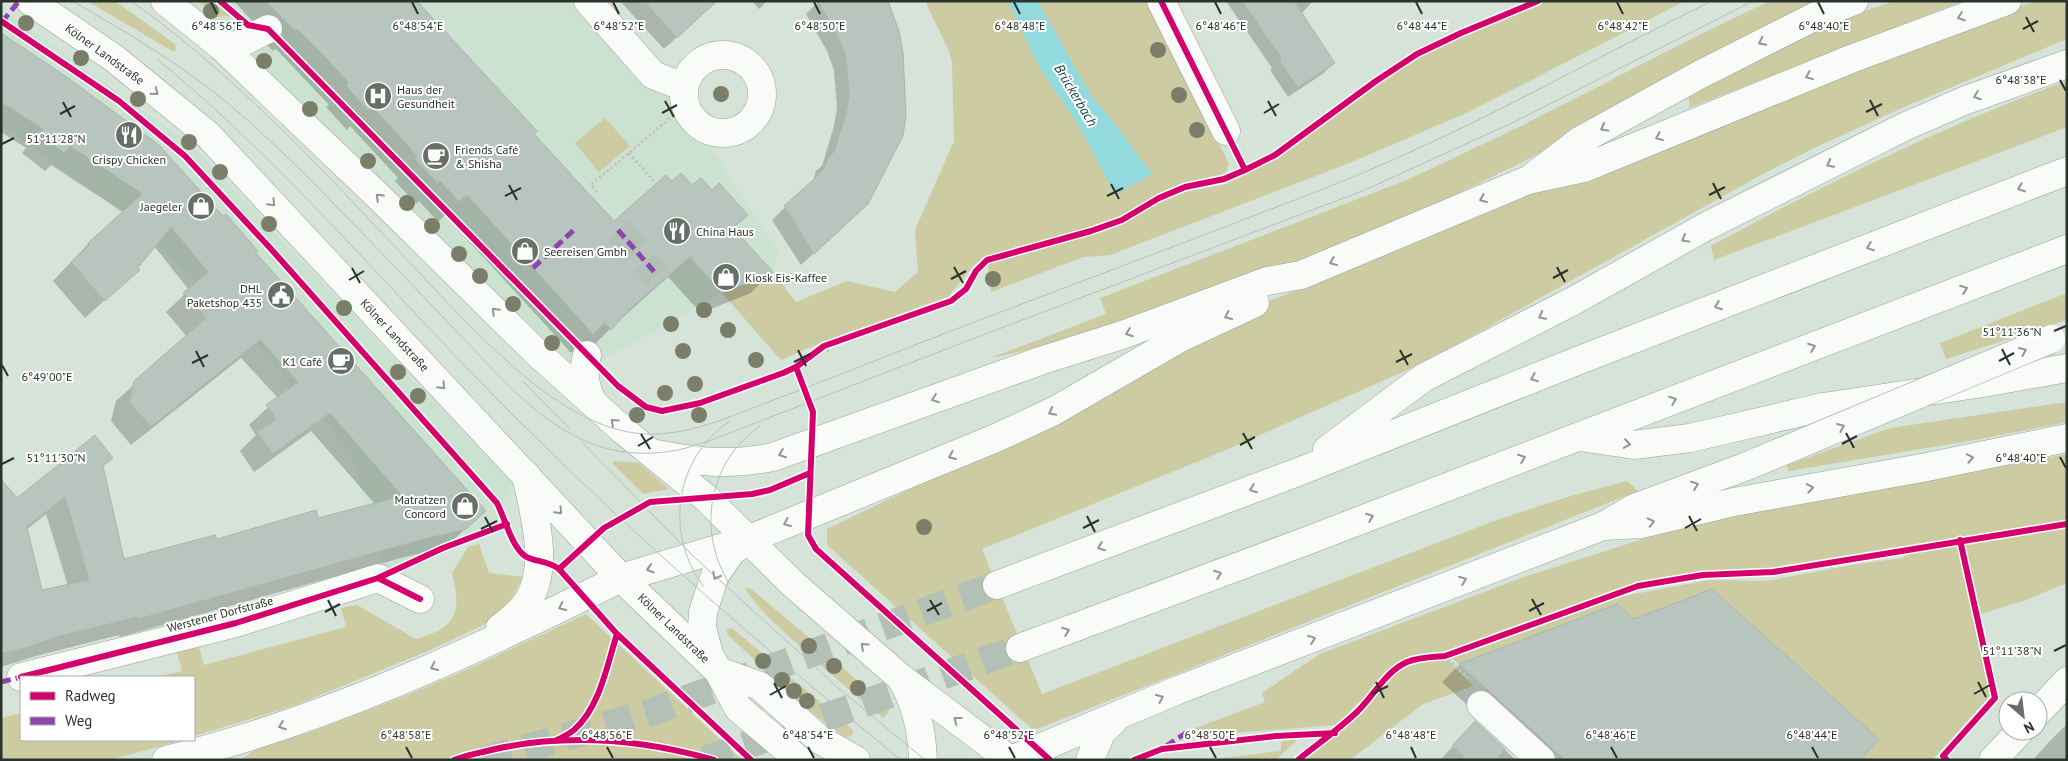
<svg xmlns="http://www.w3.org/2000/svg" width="2068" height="761" font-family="'PT Sans',sans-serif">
  <rect width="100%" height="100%" fill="#d6e3d9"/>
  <!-- built -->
  <path fill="#cce2d1" d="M184,1h403l105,118 86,132 -5,21 -51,21 -142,80 -134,-129z
    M1,8l193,139 318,336 -15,36 -32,19 -82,33 -32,-119 -138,-156 -104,-93 -108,-78z"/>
  <!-- green -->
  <path fill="#cccba1" d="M87,1h28l60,43 1,5 -2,3z
    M197,1h14l19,15 -13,1z
    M925,1h225l79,163 -3,8 -9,5 -36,8 -26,11 -39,23 -130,39 -11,6 -27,33 -128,46 -39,17 -59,-67 51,-21 23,30 51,-21 48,11 23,-20 -3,-42 39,-89 -2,-79 -4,-13z
    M1544,1h141l-214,110 -124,53 -237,91 -27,2 -92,35 -3,-28 8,-4 95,-25 32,-12 37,-21 25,-10 42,-8 50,-27 100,-74 41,-27 44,-21z
    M1770,1h57c-128,68 -256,139 -387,201 -95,46 -195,81 -296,113 -51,16 -102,33 -154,43l116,-44 -6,-16 307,-118 110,-52 188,-96z
    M1895,1h68l-274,107v-16l145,-71z
    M2036,1h31v38l-163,68 -90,41 -53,27 -340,189 -195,86 -244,99 60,145 455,-174 70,-23 60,-16 11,10 -598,237 -8,1 -205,-184v-16l106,-51 282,-155 354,-144 381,-151z
    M2067,81v46l-353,133 -3,-14c116,-63 232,-120 356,-165z
    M605,118l25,28 -31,26 -24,-29z
    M2067,293v27l-121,39 -6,-16z
    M2067,402v20l-86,17 -193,32 -1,-6 103,-37z
    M2067,454v66l-295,50 -70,3 -65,11 -199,70 -24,3 -14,7 -15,12 -49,49 -141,11 -2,-7 72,-27 -3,-9 58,-39 201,-76 128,-41 94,-26 102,-16z
    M613,461l26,2 30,26 -26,5 -30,-30z
    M2067,528v55l-41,17 -52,16 16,80 -58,64h-72l19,-21 -167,-150 -78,30 -17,-15 -158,60 -10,-8 159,-57 101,-19 57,1 92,-17 45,-6 3,-4z
    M479,544l10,29 34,4 -10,19 -23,26 -62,29 -135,55 -99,30v-59h-37l25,-6 -7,-26 22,-5 7,25 142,-38 -5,-19 16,-3 59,34c41,-12 46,-26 36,-66l16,-26z
    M747,588l4,1 68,57 69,63 1,3 -6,6c-28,-23 -55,-46 -82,-71 -20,-17 -41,-36 -56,-58z
    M586,614l156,146h-501l16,-12 57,-17 96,-37 65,-28z
    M732,628l121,102v5l-8,2 -36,-26 -82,-77v-4z
    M1445,657l28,29 -50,18 -73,56h-47c20,-16 41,-31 58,-50 13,-13 23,-32 40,-41 13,-8 29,-9 44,-12z
    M21,713v27h161l-72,20h-109v-42z
    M1299,738l-23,22h-68l73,-9v-9z"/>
  <!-- water -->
  <path fill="#93dade" d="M1008,1h30l52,93 15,17 47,63 -37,21 -35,-67 -41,-61z"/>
  <!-- shadow -->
  <path fill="#0003" fill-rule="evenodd" d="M234,1h182l116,133 82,89 118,6 39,43 -20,21 -50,20 -33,-36 -56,50 -23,23 -6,-7 -12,10 -126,-138 -7,7 -19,-21 -3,3 -21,-23 3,-3 -48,-52 -3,4 -21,-23 3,-2 -53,-56 -3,2 -23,-24 4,-4z
    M620,1h96l-52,48z
    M752,1h15l-8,8z
    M1226,1h87l-12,13 32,49 -9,10 -36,24 -18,-27 2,-2z
    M818,2l80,29 7,56v28l-51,101 -53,49 -29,-45 41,-39 3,-10 6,-5 12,-40 3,-18 -3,-38 -7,-19 -21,-37z
    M1,35l222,183 34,33 -3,2 230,258 -38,36 -45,11 -281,79 -1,-2 -83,21 -35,11v-186l16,18 85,-32 21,94 194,-41 58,-16 -64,-73 -57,41 -14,-21 16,-16 -7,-10 29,-27 -37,-40 -110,87 -20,-24 5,-20 71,-64 -21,-25 23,-22 -35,-44 -18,22 2,2 -53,48 -32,-37 35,-37 35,-32 -72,-47 -6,6 -23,-18 4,-5 -25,-16zM46,514l22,72 -26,7 -16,-63z
    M1617,605l16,15 226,140h-332l-85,-78 17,-17z
    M1475,723l41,37h-76z
    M2067,724v36h-34l14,-16z"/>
  <!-- building -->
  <path fill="#b8c4be" stroke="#a9b5af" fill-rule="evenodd" d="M266,1h151l120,130 -3,3 80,87 52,-46 6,6 9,-8 11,12 9,-7 11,12 7,-7 29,32 -15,13 40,44 -51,21 -32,-36 -61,53 -18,20 -6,-7 -12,11 -126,-139 -8,7 -19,-21 -2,3 -23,-25 3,-2 -46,-51 -4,4 -22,-24 3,-3 -23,-25 -29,-29 -2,2z
    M644,1h73l-40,37z
    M818,1h70l11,30 4,21 3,63 -3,21 -35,68 -54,50 -30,-48 28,-25 13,-14 3,-9 6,-6 12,-39 3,-18 -3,-38 -7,-18z
    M1242,1h52l41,62 -37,25 -19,-28 2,-2z
    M1,33l63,42 95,70 64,71 3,-2 32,37 -3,1 231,259 -20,18 -46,11 -282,79v-2l-82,20 -24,9 -31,8v-175l16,19 78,-63 18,23 -10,8 21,93 91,-24 2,4 99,-29 2,8 84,-22 -72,-83 -57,41 -16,-22 19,-13 -10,-14 32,-23 -38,-42 -109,87 -22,-25 5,-21 72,-63 -23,-25 25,-21 -37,-45 -33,41 2,2 -35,31 -22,-24 1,-1 -13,-14 18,-17 -1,-2 54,-49 -72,-48 -6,7 -24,-19 3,-5 -42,-27zM65,497l24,83 -47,10 -15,-63z
    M1712,589l167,150 -19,21h-295l-106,-96 158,-60 17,15z
    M1475,721l30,28 -9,11h-29l-15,-14z"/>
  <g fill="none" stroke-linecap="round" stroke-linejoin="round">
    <!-- minor-tunnel -->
    <path stroke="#b3c0b6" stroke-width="28" stroke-dasharray="28 14" stroke-linecap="butt" d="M618,230l39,45"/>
    <!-- highway-tunnel -->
    <path stroke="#b3c0b6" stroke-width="28" stroke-dasharray="28 14" stroke-linecap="butt" d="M484,760l162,-46 351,-129
      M705,760l315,-112"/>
    <!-- minor casing -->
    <g stroke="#98a29a" stroke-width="29">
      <path id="minor" d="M588,1l65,74 31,12
        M1161,1l65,130
        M221,46l16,-1 31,-16
        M684 94a39 39 0 1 1 78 0a39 39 0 1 1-78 0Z
        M587,355c-5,18 -2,32 6,48
        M21,677l215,-54 142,-45 42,21
        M1481,705l60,55
        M2038,712l29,-31
        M1993,760l27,-29"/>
    </g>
    <!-- major casing -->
    <g stroke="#98a29a" stroke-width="29">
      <path id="major" d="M30,1l85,58 92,75 414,444 97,93 42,15 60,54 36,20
        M165,1l56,45 159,152 154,152 90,81 82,67 87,86 108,94 109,82
        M1535,175l46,-35 120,-66 119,-60 34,-13
        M651,453c46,9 75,13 122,4l267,-96 82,-26 145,-54 34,-6 227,-95 56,-12 267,-109 156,-58
        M746,541l-14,10 -17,24 -12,37 -1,15 7,27 29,54 61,52
        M621,578l126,-38 249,-102 58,-27 128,-74 73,-34
        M902,680c14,24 20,52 21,80
        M1011,760l167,-70 425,-164 39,-2 92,-22 193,-35 140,-29
        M1090,760l11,-27 15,-15"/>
    </g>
    <!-- highway casing -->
    <g stroke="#98a29a" stroke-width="29">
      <path id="highway" d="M1580,437l54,8 56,-7 133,-31 160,-24 84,-15
        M1327,450l96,-72 152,-78 130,-73 199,-100 62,-27 101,-36
        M1603,526l31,-18 113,-42
        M997,585l301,-113 274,-109 495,-192
        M500,628c9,-7 19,-14 26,-24 25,-35 8,-91 0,-129
        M1020,648l289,-108 758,-291
        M166,760c159,-39 309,-109 455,-182"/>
    </g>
    <!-- path -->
    <path stroke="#c1c5c2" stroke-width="3" stroke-dasharray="2.5 2.5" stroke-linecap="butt" d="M629,153l27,31
      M597,192l-6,-7 84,-71
      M824,346l5,6
      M1445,656l23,22"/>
    <!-- minor -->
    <use href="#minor" stroke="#f9fbf9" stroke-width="28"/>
    <!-- major -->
    <use href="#major" stroke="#f9fbf9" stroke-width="28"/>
    <!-- highway -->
    <use href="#highway" stroke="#f9fbf9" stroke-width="28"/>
    <!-- tram -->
    <path stroke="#bbbebc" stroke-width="1" d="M72,1c46,26 91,53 134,85 47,36 89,78 131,121 41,42 82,85 123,128 38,39 73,82 123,105 30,14 63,16 95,10 11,-2 21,-7 31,-9l258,-100 398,-151 149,-68 239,-121
      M131,1c127,90 228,210 335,321
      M158,60c131,107 239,240 359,359 121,121 251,233 384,341
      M462,318c48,47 112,112 183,116 44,2 86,-18 126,-33 50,-19 99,-38 149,-58 103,-40 206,-78 310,-118 56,-22 112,-42 167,-67 107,-47 209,-106 315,-157
      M524,382l45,46
      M581,441l112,115 143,130 89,74
      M729,583c-33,-53 -20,-122 31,-157
      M704,587c-40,-52 -30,-129 26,-166"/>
    <!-- highway-bridge casing -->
    <g stroke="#98a29a" stroke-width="29" stroke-linecap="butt">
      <path id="highway-bridge" d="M1747,466l304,-127"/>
    </g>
    <!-- highway-bridge -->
    <use href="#highway-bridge" stroke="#f9fbf9" stroke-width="28"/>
    <!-- quiet -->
    <path stroke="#8e44ad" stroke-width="5" stroke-dasharray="10 5" stroke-linecap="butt" d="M2,22l17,-21
      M618,230l39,45
      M533,268l43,-40
      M1,682l20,-5
      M1166,746l23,-15"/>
    <!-- cycleway casing -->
    <g stroke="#fff" stroke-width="9">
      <path id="cycleway" d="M220,1l28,24 20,4 350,357 28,21 16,4 38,-8 83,-30 13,-6 28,-21 127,-45 15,-12 10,-18 11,-11 104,-29 31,-11 37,-22 26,-11 39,-8 21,-9 30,-15 101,-74 41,-27 44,-21 77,-32
        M1161,1l84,169
        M1,21l118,80 66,55 86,93 226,254c8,16 15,44 28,53 9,6 22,4 34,13l58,65 134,126
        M796,367l17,45 -5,123 8,14 234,211
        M559,569l45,-41 46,-26 102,-8 18,-4 40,-17
        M378,578l65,-30 64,-24
        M21,677l215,-54 142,-45 42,21
        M557,740c6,-3 12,-6 17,-10 26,-23 33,-65 43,-96
        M454,760c12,-5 25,-7 37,-10 74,-17 150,-11 223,10
        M1134,760l28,-11 114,-13 59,-3
        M1298,760c21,-17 41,-31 60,-49 17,-17 27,-39 49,-49 12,-5 26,-5 38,-6l193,-70 65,-11 70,-3 294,-48
        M1947,760l-4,-4 52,-58 -35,-158"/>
    </g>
    <!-- cycleway -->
    <use href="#cycleway" stroke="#d6006c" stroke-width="6"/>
  </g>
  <!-- trees -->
  <g fill="#7b7e68">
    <circle cx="211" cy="11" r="8"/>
    <circle cx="26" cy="23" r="8"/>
    <circle cx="1158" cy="50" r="8"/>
    <circle cx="81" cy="58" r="8"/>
    <circle cx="264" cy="61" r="8"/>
    <circle cx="721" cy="94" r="8"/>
    <circle cx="1179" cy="95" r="8"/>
    <circle cx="138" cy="99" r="8"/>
    <circle cx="310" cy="109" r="8"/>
    <circle cx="1197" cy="130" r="8"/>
    <circle cx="189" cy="142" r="8"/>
    <circle cx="368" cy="161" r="8"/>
    <circle cx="220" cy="172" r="8"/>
    <circle cx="407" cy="203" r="8"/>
    <circle cx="269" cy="224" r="8"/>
    <circle cx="432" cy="226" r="8"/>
    <circle cx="459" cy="254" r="8"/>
    <circle cx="480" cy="276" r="8"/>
    <circle cx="993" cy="279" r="8"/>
    <circle cx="513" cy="304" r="8"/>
    <circle cx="344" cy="308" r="8"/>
    <circle cx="704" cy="310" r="8"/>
    <circle cx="671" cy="324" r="8"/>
    <circle cx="728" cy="330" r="8"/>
    <circle cx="552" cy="343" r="8"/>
    <circle cx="683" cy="351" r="8"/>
    <circle cx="756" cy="360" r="8"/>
    <circle cx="398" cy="372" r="8"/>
    <circle cx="695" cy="384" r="8"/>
    <circle cx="665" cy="393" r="8"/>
    <circle cx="418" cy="396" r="8"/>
    <circle cx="637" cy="415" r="8"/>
    <circle cx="699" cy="415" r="8"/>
    <circle cx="924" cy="527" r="8"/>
    <circle cx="809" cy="646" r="8"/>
    <circle cx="763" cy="661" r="8"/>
    <circle cx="834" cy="666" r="8"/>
    <circle cx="782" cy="680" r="8"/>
    <circle cx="858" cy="688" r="8"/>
    <circle cx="794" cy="691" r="8"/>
    <circle cx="807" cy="701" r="8"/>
  </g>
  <!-- one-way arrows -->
  <defs><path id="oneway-chevron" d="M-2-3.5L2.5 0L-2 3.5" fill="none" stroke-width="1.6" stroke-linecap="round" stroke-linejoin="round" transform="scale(1.25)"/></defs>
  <g stroke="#919692">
    <use href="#oneway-chevron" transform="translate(1961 17) rotate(161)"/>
    <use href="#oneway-chevron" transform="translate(1762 42) rotate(153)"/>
    <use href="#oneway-chevron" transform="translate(1809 76) rotate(158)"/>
    <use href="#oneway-chevron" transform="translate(155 92) rotate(39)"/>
    <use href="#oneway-chevron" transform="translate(1977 96) rotate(160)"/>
    <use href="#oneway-chevron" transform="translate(1604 128) rotate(151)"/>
    <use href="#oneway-chevron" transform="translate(1659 137) rotate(158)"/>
    <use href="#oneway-chevron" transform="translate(1830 164) rotate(153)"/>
    <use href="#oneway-chevron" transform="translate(2021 188) rotate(159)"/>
    <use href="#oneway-chevron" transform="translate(379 197) rotate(-136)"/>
    <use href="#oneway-chevron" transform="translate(1483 199) rotate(157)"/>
    <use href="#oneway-chevron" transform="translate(272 203) rotate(47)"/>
    <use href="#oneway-chevron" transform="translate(1685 239) rotate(151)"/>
    <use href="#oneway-chevron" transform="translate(1870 247) rotate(159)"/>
    <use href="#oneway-chevron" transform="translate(1333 262) rotate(157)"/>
    <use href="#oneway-chevron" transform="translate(1964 289) rotate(-21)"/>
    <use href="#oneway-chevron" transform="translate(1718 306) rotate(159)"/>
    <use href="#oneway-chevron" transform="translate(495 311) rotate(-135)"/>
    <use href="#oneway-chevron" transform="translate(1228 316) rotate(155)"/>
    <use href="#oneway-chevron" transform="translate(1542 316) rotate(153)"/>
    <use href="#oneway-chevron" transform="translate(1129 333) rotate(160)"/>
    <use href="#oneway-chevron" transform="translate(1812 347) rotate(-21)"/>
    <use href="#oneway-chevron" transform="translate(2023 351) rotate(-23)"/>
    <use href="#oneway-chevron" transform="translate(1534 378) rotate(158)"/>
    <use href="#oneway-chevron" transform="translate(442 386) rotate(47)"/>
    <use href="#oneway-chevron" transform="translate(935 399) rotate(160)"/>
    <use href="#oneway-chevron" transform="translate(1673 400) rotate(-21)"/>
    <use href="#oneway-chevron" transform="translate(1052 412) rotate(153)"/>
    <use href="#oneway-chevron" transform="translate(614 422) rotate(-138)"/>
    <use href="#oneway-chevron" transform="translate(1841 427) rotate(-23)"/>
    <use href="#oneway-chevron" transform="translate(1627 444) rotate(8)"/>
    <use href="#oneway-chevron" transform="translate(782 454) rotate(160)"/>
    <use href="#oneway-chevron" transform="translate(952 456) rotate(157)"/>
    <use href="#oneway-chevron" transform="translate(1522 458) rotate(-21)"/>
    <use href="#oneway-chevron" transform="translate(1970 458) rotate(-11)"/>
    <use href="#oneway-chevron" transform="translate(1695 485) rotate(-21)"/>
    <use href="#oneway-chevron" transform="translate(1810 488) rotate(-10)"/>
    <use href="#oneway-chevron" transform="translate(1253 489) rotate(159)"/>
    <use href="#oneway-chevron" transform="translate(559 511) rotate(47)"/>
    <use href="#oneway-chevron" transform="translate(1370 517) rotate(-21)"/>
    <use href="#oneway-chevron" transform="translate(1651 522) rotate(-13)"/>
    <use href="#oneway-chevron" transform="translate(787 523) rotate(157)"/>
    <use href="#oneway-chevron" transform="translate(1101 547) rotate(159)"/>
    <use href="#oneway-chevron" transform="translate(650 569) rotate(163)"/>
    <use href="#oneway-chevron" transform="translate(1218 574) rotate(-21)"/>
    <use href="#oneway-chevron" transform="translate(716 576) rotate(118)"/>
    <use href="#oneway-chevron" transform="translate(1463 580) rotate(-21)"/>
    <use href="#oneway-chevron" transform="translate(562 607) rotate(155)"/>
    <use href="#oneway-chevron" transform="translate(1066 631) rotate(-21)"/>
    <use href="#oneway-chevron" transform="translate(1312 639) rotate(-21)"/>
    <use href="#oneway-chevron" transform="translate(864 646) rotate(-138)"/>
    <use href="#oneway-chevron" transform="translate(434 667) rotate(155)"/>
    <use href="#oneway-chevron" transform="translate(1160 698) rotate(-24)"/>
    <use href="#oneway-chevron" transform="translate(957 720) rotate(-143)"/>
    <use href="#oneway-chevron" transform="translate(282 726) rotate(160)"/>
  </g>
  <!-- ticks -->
  <path fill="none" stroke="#29322b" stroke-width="2" d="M211,2l6,12M412,2l6,12M613,2l6,12M814,2l6,12M1014,2l6,12M1215,2l6,12M1416,2l6,12M1617,2l6,12M1818,2l6,12M2026,17l8,15M2023,29l15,-8M2060,80l6,11M1870,100l8,16M665,101l9,16M1268,101l8,15M63,102l8,15M1866,112l16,-8M662,113l15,-8M1264,113l15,-9M60,114l15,-8M2,144l12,-6M1713,183l8,16M1111,184l8,15M509,185l8,15M1709,195l16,-8M505,196l16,-8M1107,196l16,-8M954,267l9,16M1557,267l8,15M352,268l8,15M1553,278l15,-8M951,279l15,-8M349,280l15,-9M2054,331l12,-5M2002,349l8,16M798,350l8,16M1400,350l8,15M196,351l8,16M1999,361l15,-8M794,362l16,-8M1396,362l16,-8M192,363l16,-8M2,365l6,11M1243,433l9,16M1846,433l8,15M641,434l9,15M1842,444l15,-8M1240,445l15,-8M638,446l15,-9M2060,457l6,11M2,464l12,-6M1087,516l8,16M1689,516l8,15M485,517l8,15M1083,528l16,-8M1685,528l16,-9M481,529l16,-8M1532,599l9,16M328,600l8,16M930,600l9,15M927,611l15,-8M1529,611l15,-8M325,612l15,-8M2054,651l12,-6M1376,682l8,16M1978,682l8,15M774,683l8,15M1372,694l16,-8M1974,694l16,-9M770,695l16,-9M406,747l6,11M607,747l6,11M808,747l6,11M1009,747l6,11M1210,747l6,11M1411,747l5,11M1611,747l6,11M1812,747l6,11"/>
  <!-- icons -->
  <defs>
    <g id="hospital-disc" transform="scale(1.4375)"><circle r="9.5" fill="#667068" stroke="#fff"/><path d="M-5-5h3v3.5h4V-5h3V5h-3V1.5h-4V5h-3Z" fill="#fff"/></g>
    <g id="restaurant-disc" transform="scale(1.4375)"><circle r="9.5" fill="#667068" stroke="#fff"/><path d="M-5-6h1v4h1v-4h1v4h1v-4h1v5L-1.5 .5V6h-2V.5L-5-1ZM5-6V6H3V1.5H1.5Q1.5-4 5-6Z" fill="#fff"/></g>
    <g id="cafe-disc" transform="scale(1.4375)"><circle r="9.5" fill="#667068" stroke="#fff"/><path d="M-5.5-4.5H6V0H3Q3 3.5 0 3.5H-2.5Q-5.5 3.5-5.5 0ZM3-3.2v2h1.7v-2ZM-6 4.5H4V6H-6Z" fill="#fff"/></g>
    <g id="shop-disc" transform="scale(1.4375)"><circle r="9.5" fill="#667068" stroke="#fff"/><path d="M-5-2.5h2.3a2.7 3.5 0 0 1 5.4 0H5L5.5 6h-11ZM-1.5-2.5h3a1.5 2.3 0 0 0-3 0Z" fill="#fff"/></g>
    <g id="civic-disc" transform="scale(1.4375)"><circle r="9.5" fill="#667068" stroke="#fff"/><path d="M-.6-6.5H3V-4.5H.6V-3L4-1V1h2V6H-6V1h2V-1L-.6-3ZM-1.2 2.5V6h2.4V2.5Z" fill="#fff"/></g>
  </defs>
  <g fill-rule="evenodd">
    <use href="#hospital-disc" x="378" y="96"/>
    <use href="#restaurant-disc" x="129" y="135"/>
    <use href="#cafe-disc" x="436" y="156"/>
    <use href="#shop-disc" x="201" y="206"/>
    <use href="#restaurant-disc" x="677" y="231"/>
    <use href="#shop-disc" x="525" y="251"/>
    <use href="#shop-disc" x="726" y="277"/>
    <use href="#civic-disc" x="281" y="295"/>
    <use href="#cafe-disc" x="341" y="361"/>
    <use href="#shop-disc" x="465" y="506"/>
  </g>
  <g text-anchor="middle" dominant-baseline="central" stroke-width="4" stroke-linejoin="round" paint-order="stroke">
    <!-- street labels -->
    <g font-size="12" fill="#29322b" stroke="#fff">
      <text transform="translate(105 54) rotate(36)">Kölner Landstraße</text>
      <text transform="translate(395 335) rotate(47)">Kölner Landstraße</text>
      <text transform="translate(220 614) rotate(-15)">Werstener Dorfstraße</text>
      <text transform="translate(674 628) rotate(44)">Kölner Landstraße</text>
    </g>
    <!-- poi labels -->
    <g font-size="12" fill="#29322b" stroke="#fff" text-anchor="start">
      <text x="397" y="89">Haus der<tspan x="397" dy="14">Gesundheit</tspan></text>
      <text x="455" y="149">Friends Café<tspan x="455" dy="14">&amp; Shisha</tspan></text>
      <text x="129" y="159" text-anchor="middle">Crispy Chicken</text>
      <text x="182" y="206" text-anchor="end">Jaegeler</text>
      <text x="696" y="231">China Haus</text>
      <text x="544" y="251">Seereisen Gmbh</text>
      <text x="745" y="277">Kiosk Eis-Kaffee</text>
      <text x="262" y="288" text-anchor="end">DHL<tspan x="262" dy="14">Paketshop 435</tspan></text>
      <text x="322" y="361" text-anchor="end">K1 Café</text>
      <text x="446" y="499" text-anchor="end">Matratzen<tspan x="446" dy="14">Concord</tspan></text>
    </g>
    <!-- water labels -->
    <g font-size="14" font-style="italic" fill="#0f3c41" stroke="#fff">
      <text transform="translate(1076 95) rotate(59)">Brückerbach</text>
    </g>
  </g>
  <g font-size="12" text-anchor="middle" fill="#29322b" stroke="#fff" stroke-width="4" stroke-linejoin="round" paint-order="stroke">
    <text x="217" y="30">6°48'56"E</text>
    <text x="619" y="30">6°48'52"E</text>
    <text x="1422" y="30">6°48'44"E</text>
    <text x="1824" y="30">6°48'40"E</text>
    <text x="418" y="30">6°48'54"E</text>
    <text x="820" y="30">6°48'50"E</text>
    <text x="1020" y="30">6°48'48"E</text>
    <text x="1221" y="30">6°48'46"E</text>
    <text x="1623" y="30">6°48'42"E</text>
    <text x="2021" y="84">6°48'38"E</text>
    <text x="56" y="143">51°11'28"N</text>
    <text x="2012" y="336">51°11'36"N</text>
    <text x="47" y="381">6°49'00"E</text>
    <text x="2021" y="462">6°48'40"E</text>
    <text x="56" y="462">51°11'30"N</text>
    <text x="2012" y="655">51°11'38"N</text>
    <text x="406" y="739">6°48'58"E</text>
    <text x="607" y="739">6°48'56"E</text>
    <text x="808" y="739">6°48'54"E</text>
    <text x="1009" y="739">6°48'52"E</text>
    <text x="1210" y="739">6°48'50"E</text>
    <text x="1411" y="739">6°48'48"E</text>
    <text x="1611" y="739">6°48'46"E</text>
    <text x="1812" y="739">6°48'44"E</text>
  </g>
  <!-- border -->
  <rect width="2068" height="761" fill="none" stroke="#29322b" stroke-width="5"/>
  <!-- legend -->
  <rect x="20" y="676" width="175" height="65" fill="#ffffff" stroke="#a9adaa"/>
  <rect x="30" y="692" width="25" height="8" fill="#d6006c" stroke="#a9adaa"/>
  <text x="65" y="701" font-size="15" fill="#29322b">Radweg</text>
  <rect x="30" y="717" width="25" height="8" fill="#8e44ad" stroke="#a9adaa"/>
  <text x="65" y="726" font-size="15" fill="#29322b">Weg</text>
  <!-- north arrow -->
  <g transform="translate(2023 716) rotate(152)"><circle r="24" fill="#ffffff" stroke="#a9adaa"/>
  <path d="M0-4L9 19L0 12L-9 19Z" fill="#667068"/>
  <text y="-8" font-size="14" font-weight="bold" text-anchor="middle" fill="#29322b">N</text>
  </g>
</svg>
